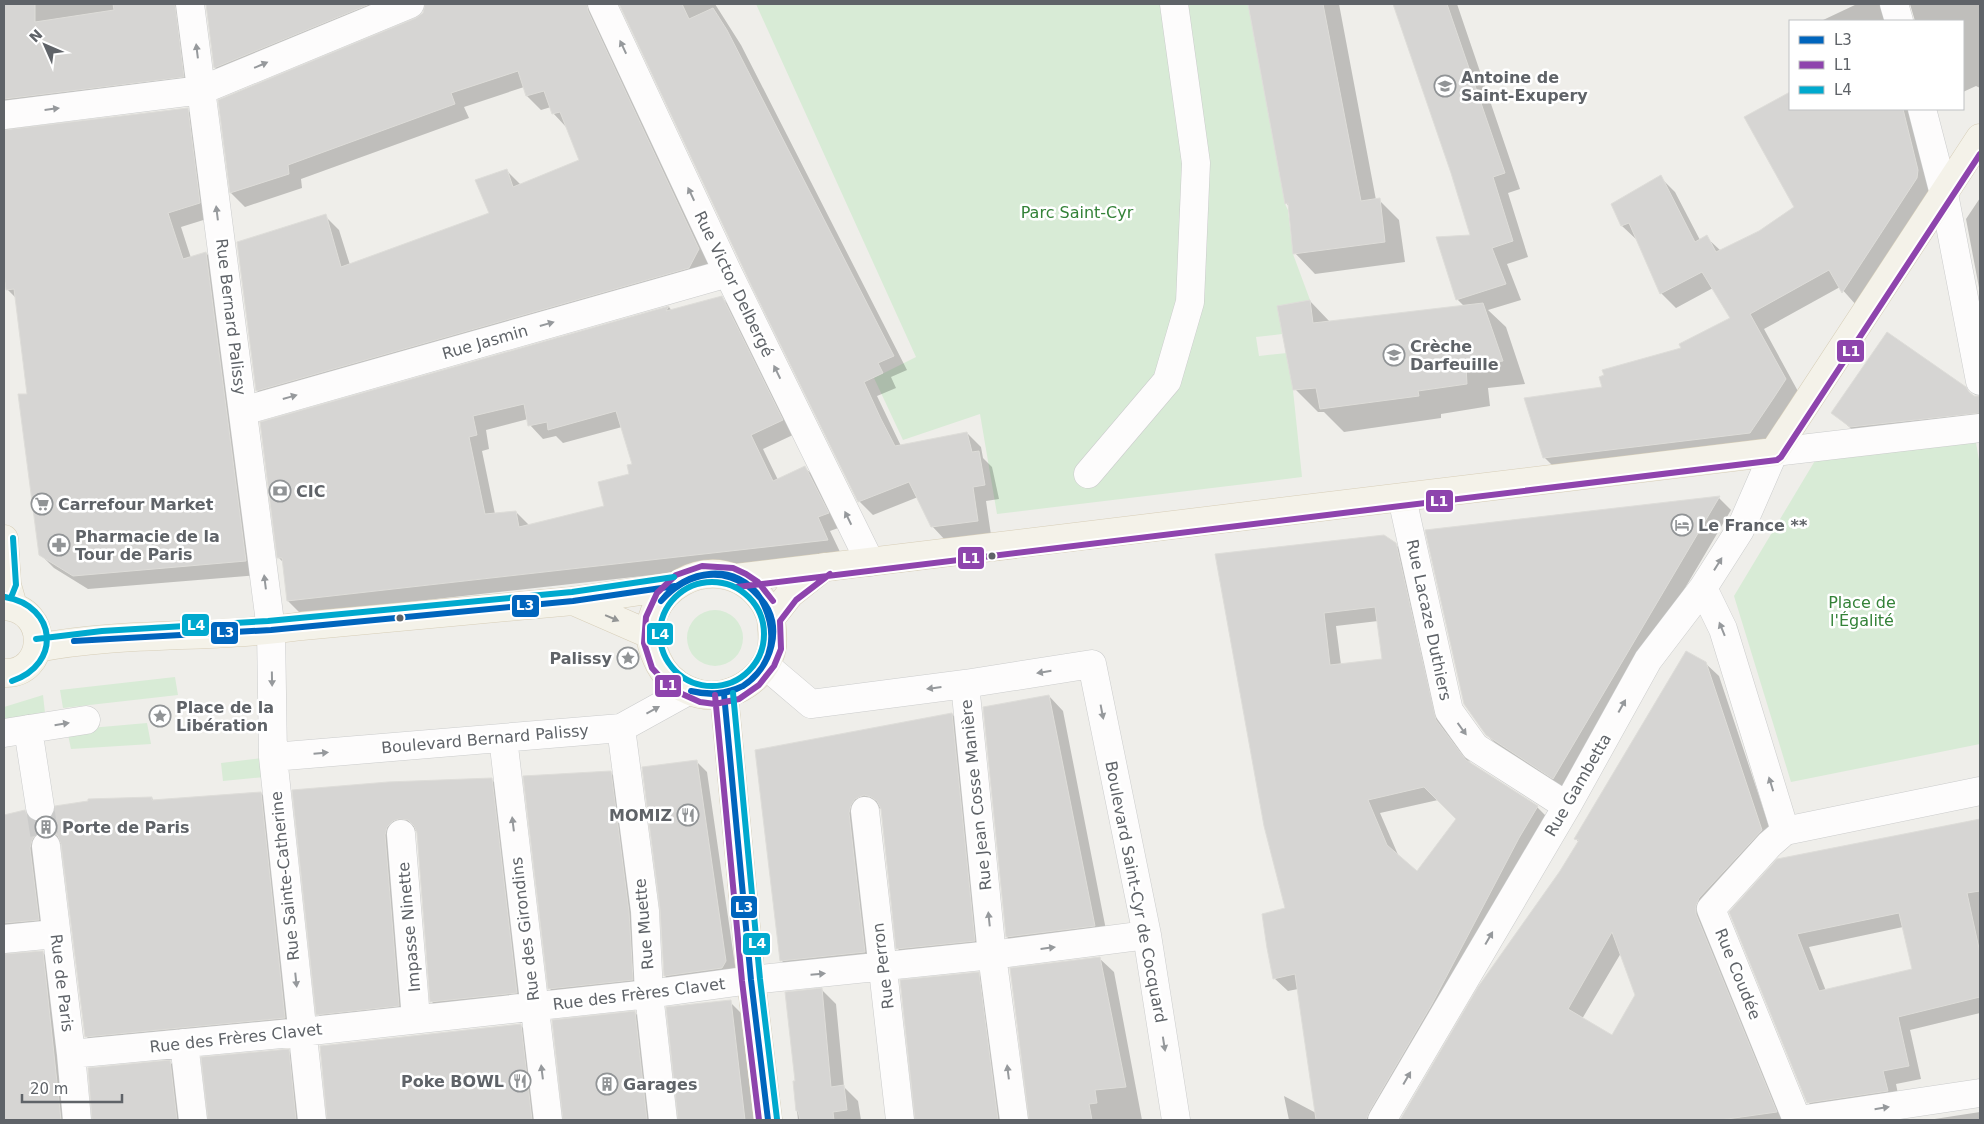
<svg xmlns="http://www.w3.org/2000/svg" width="1984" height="1124" font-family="'DejaVu Sans',sans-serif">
  <rect width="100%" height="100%" fill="#efeeea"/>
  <!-- green -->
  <path fill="#d8ebd6" d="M756,4h492l37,200 3,6 5,44 17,46 -32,6 4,28 -26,3 3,19 28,-3 6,37 9,87 -305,37 -17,-100 -77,26 -29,-62 42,-21z
    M1975,437l5,29v278l-189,38 -57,-186 82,-137z
    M687 638a28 28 0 1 1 56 0a28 28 0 1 1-56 0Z
    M175,677l3,18 -115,13 -3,-18z
    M43,695l2,18 -41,9v-15z
    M147,723l4,21 -80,5 -4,-19z
    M262,758l3,19 -42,4 -2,-18z"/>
  <!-- shadow -->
  <path fill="#0003" fill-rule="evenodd" d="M4,4h195l-2,86 -193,33z
    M207,4h210l-188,77 -14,-13z
    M426,4h183l104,259 -442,141 -14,-13 68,-175 14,14 11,35 141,-51 15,-44 15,15 60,-24 -14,-33 -14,-15 -2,-6 -10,3 -14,-14 -3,-9 -60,20 5,11 -168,61 1,9 -57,19 -14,-14 -11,-92 197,-81 7,-6z
    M621,4h94l26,41 166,325 -16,7 5,11 -19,8 24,50 66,-13 14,14 2,11 9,9 7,32 -13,2 5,34 -45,6 -14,-15 -14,-29 -45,18 -14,-14 -105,-214z
    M1249,4h90l37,196h3l20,20 6,42 -90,12 -20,-21 -6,-47 -3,-3z
    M1394,4h63l63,185 -12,4 20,64 -21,7 14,36 -33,10 18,17 19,57 -37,4 2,18 -49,8v4l-97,14 -20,-20h-6l-23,-23 15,-88 20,21 134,-16 -7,-7 15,-63 -20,-63z
    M1857,4h47l-11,17h-72z
    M1910,4h70v84l-4,-2 -13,6v-71h-48z
    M1790,93v16h135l6,84 -74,113 -17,-19 -76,42 36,66 -35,53 -206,24 -15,-15 59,-69 80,-39 49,-31 -19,-30 -37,20 -15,-15 -24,-53 -15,-14 38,-49 15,15 25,48 6,-3 15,14 38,-19 36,-25 -50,-90z
    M187,109l14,14 12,94 -32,10 10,31 15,-5 14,14 40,308 -172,14 -34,-21 -14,-14 -12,-159 -12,-97 -9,-9 -3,-27v-131z
    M1980,198v95l-14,-74z
    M721,297l14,14 60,123 -32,15 15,31 27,-12 14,13 22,46 -11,4 11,23 -540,60 -13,-13 -4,-38 -5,-5 -18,-135 408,-116 3,4zM528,419l2,6 13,14 13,-3 7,7 59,-16 12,38 -4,10 -24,32 -76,19 -14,-14 -21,2 -13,-63 7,-2 -3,-19z
    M1965,388l9,9h6v28l-117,14 -31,-27z
    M1719,498l12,12 -165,280 -66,-42 -13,-13 -60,-204z
    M1395,544l14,14 40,176 23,31 65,42 13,13 -166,300h-95l-5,-24 32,17 -18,-124 -10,2 -14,-13 12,-69 -69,-354zM1378,621l5,39 -42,5 -5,-39zM1438,800l19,19 -40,54 -18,-16 -19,-44z
    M1705,663l14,13 56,168 -63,68 75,208h-386l78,-132 82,-116 18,-30 -3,-3zM1621,953l15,42 -24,41 -30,-17z
    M1049,696l14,15 45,229 -87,11 -14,-14 -23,-229z
    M952,714l13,14 23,226 -77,8 -13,-13 -16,-140 -4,-1v158l-83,8 -13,-13 -26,-210z
    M697,762l10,10 29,200 -61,14 -10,-10z
    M610,772l10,10 22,208 -83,9 -9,-10z
    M491,779l12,12 25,213 -85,9 -11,-11 -15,-171 -5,-1 -2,187 -81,9 -11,-12 -24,-223z
    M261,793l14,15 24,224 -199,19 -14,-15 -23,-191 -3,-1 -7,90 -49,13v-131l21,-4 11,11 7,1 109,-26 2,3z
    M1980,819v194l-70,17 11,49 -25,5 4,20 -79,12 -13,-14 -30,-241zM1903,927l10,43 -87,21 -17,-44z
    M42,952l15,14 16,154h-69v-164z
    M1099,958l15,14 28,148h-112z
    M978,973l14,15 18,132h-94z
    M822,990l14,14 8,83 14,14 3,19h-63l-4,-38h3z
    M730,1002l13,13 13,105h-76z
    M635,1013l13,12 10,95h-93l-12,-99z
    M520,1025l15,14 9,81h-215z
    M288,1050l14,15 7,55h-99z
    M170,1062l14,14 5,44h-95z
    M1980,1112v8h-52z"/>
  <!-- building -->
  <path fill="#d6d5d3" stroke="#deddd9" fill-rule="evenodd" d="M4,4h31v18l79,-12 -1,-6h62l9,73 -180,22z
    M206,4h164l-156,64z
    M425,4h162l1,7 111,238 -10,19 -433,123 -19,-149 89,-28 15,53 148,-54 -14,-33 32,-11 6,18 66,-27 -19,-48 -8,2 -8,-23 -18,5 -8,-25 -67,22 4,11 -167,61 1,9 -59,19 -12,-93 198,-82 7,-5z
    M619,4h63l7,15 24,-11 14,22 167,326 -16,7 5,10 -19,9 17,37 14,27 72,-14 5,20 7,-1 6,34 -12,2 5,34 -47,6 -22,-45 -51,20 -106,-215z
    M1248,4h75l38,197 19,-3 5,44 -92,12 -5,-51 -3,1z
    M1393,4h54l58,169 -12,4 20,64 -21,7 14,36 -50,16 -20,-63 34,-2 -19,-62z
    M1790,92v17h113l15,61 -1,8 -75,115 -13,-23 -79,44 36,65 -13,20 -23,34 -207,25 -19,-60 78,-11 -3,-10 5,-2 -2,-5 79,-22 -2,-4 51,-26 -28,-46 -42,22 -31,-71 -8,3 -10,-22 50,-29 34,67 12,-7 9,17 43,-21 35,-24 -50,-90z
    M188,108l12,95 -32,10 15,46 23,-7 40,309 -173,15 -34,-21 -21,-161h9l-13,-105 -8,1 -2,-17v-143z
    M722,296l61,124 -32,15 22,46 32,-15 24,47 -11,4 10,23 -541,61 -5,-43h-5l-17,-136 409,-116 -3,5zM524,404l4,22 19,-4 1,8 68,-19 16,53 -5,1 2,9 -31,8 6,24 -85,21 -3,-16 -31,3 -16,-77 8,-2 -4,-19z
    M1310,300l3,23 170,-20 20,58 -37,5 1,18 -49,7 1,5 -99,13 -4,-21 -23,2 -16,-84z
    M1887,332l79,55 3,5 5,4h6v17l-130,14 -19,-14z
    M1720,496l-167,283 -67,-44 -22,-31 -39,-174z
    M1384,535l12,8 40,177 30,40 72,46 -19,32 -87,166 -63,108 -3,8h-50l-21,-146 -22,5 -6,-31 -5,-34 23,-6 -21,-82 -49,-272zM1375,607l7,52 -52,6 -6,-52zM1424,787l32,32 -39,52 -30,-26 -19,-45z
    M1686,651l20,11 56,168 -63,68 -3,8v8l81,198 -57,8h-320l78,-133 82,-116 19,-31 -5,-1zM1612,932l23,63 -23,40 -44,-26z
    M1049,695l46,231 -89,11 -23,-230z
    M952,713l23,228 -79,8 -15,-140 -4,-8 -6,-4 -7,-2 -9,4 -4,6 -2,8 16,139 -85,9 -25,-211z
    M697,760l29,201 -4,7 -58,8 -4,-67 -18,-142z
    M611,771l18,141 4,68 -85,9 -25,-213z
    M492,778l25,215 -87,9 -13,-169 -3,-7 -6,-6 -9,-1 -6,2 -6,6 -2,8 14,171 -83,9 -24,-225 96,-8z
    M261,792l24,226 -200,19 -24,-193 -3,-8 -6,-4 -7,-2 -9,4 -4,6 -2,8 9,72 -35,3v-108l21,-5 3,7 6,4 8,1 8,-3 4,-6 1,-7 33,-5v-2l64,-2v3z
    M1980,819v72l-13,2 13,60v44l-82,20 11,49 -26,5 5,20 -81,12 -78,-191 48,-53zM1899,913l13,56 -93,22 -22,-57z
    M43,951l18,169h-57v-166z
    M1100,957l26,130 -31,3 2,13 -8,1 3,16h-63l-19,-152z
    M979,972l19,148h-83l-15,-140z
    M822,988l9,99 13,-2 3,25 -14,2 1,8h-34l-2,-9h-2l-3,-30h2l-10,-89z
    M731,1000l14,120h-67l-12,-113z
    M635,1011l12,109h-84l-11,-100z
    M521,1024l11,96h-205l-7,-74z
    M289,1049l7,71h-88l-7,-63z
    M170,1060l7,60h-85l-4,-52z"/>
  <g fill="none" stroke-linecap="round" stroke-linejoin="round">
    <!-- minor-tunnel -->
    <path stroke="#cbcbca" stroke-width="28" stroke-dasharray="28 14" stroke-linecap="butt" d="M40,807l6,39"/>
    <!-- minor casing -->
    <g stroke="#cbcccc" stroke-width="29">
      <path id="minor" d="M190,4l81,626 2,127 39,363
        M602,4l126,269 142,289
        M1894,4l5,17
        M1922,109l22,85 36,187
        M4,115l198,-25 208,-86
        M243,411l485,-138
        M1088,474l79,-93 23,-79 6,-139 -22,-159
        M1402,498l47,213 26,36 92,59
        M1703,588l20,41 62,202
        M765,665l46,39 154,-20 27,271 22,165
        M965,684l127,-20 55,271 29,185
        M621,728l24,183 4,83 14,126
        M28,729l12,78
        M4,733l82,-13
        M503,738l45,382
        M273,757l348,-29 67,-37
        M865,811l35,309
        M401,834l15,185
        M46,846l25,208 6,66
        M4,939l51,-5
        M184,1043l9,77
        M71,1054l231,-22 347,-38 102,-14 241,-25 155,-20
        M1382,1120l185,-314 81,-146 55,-72 37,-58 34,-78 206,-24
        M1797,1120l-86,-211 59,-65 15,-13 195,-40
        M1799,1120l181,-27"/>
    </g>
    <!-- major casing -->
    <g stroke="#d7ceb8" stroke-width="29">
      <path id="major" d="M4,539l3,46 6,21
        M736,578l1038,-126 206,-314
        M573,601l78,34
        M4,606c47,3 43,69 0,67
        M771,618c-2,-5 -4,-12 -8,-17 -42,-61 -138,-9 -106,58 6,14 17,25 31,31 32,15 72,-4 83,-38 3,-11 1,-22 0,-34l19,-24 34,-27
        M37,648c88,-17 177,-9 265,-22l271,-25 102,-15
        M724,694l27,286 17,140"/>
    </g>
    <!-- minor -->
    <use href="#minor" stroke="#fdfcfc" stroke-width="28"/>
    <!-- major -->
    <use href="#major" stroke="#f4f2e9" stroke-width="28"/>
    <!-- bus-1 casing -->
    <g stroke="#fff" stroke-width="10">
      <path id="bus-1" d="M661,601c24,-32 76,-40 100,-2
        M661,601c23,-25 55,-36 85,-16 6,3 10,9 15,14
        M74,641l197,-11 302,-29 102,-15
        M743,686c32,-22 35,-55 18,-87
        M743,686c28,-17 42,-61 18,-87
        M691,691c20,4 34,3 52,-5
        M691,691c19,5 36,4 52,-5
        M724,694l27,286 17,140"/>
    </g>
    <!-- bus-2 casing -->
    <g stroke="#fff" stroke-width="10">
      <path id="bus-2" d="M737,587l1040,-127 4,-3 199,-303
        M773,601l-15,-19 -12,-8 -13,-6 -31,-2 -26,9 -19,18 -11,24 -2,26 8,25 19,21 29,13 15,2 24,-5 20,-14 15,-19 7,-17 -1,-28 16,-21 34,-26
        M715,695l27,286 17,139"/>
    </g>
    <!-- bus-3 casing -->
    <g stroke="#fff" stroke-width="10">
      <path id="bus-3" d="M660 634a52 52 0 1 1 104 0a52 52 0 1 1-104 0Z
        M12,595l4,-10 -3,-47
        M5,597c52,9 57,67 7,84
        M36,639l66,-8 166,-10 304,-29 102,-15
        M733,693l27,286 17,140"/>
    </g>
    <!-- bus-1 -->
    <use href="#bus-1" stroke="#0065bd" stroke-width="6"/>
    <!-- bus-2 -->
    <use href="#bus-2" stroke="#8e44ad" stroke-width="6"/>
    <!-- bus-3 -->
    <use href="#bus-3" stroke="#00a9ce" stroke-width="6"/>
  </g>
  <!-- one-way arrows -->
  <defs><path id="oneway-solid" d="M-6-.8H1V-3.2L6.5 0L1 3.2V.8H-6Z" transform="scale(1.25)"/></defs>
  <g fill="#96999c">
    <use href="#oneway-solid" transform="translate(623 47) rotate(-115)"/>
    <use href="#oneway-solid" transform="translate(197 51) rotate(-97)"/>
    <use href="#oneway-solid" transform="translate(261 65) rotate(-23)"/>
    <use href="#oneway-solid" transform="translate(52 109) rotate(-7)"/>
    <use href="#oneway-solid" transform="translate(691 194) rotate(-115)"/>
    <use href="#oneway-solid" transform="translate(217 213) rotate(-97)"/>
    <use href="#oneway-solid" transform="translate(547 324) rotate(-16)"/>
    <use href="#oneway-solid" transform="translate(777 372) rotate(-116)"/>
    <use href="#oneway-solid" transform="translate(290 397) rotate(-16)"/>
    <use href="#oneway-solid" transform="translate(848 518) rotate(-116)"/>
    <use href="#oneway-solid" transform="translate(1718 564) rotate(-58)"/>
    <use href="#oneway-solid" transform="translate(265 582) rotate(-97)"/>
    <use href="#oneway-solid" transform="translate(1722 629) rotate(-112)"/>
    <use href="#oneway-solid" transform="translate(1044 672) rotate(171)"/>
    <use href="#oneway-solid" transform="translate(272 679) rotate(89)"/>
    <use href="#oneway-solid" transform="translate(934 688) rotate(173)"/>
    <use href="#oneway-solid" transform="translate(1622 706) rotate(-61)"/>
    <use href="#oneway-solid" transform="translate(653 710) rotate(-29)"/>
    <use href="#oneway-solid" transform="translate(1102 712) rotate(79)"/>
    <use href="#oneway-solid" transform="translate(62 724) rotate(-9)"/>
    <use href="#oneway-solid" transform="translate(1462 729) rotate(54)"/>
    <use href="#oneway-solid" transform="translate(321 753) rotate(-5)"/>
    <use href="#oneway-solid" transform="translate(1771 784) rotate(-107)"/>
    <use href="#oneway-solid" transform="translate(513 824) rotate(-97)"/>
    <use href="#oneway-solid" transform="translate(989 919) rotate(-96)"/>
    <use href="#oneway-solid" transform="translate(1489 938) rotate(-60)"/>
    <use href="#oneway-solid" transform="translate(1048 948) rotate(-7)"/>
    <use href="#oneway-solid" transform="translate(818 974) rotate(-5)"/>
    <use href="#oneway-solid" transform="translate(296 980) rotate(84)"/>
    <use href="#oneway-solid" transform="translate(1164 1044) rotate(81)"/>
    <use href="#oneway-solid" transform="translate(542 1072) rotate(-97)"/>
    <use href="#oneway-solid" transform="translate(1008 1072) rotate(-97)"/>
    <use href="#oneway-solid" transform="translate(1407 1078) rotate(-60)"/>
    <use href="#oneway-solid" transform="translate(1882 1108) rotate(-9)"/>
  </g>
  <use fill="#939595" href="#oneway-solid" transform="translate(612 618) rotate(23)"/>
  <!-- icons -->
  <defs>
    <g id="school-ring" transform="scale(1.125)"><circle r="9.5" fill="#fff" stroke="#919496" stroke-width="1.5"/><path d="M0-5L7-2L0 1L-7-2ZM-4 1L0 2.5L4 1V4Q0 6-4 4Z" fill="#919496"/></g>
    <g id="bank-ring" transform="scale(1.125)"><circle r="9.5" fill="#fff" stroke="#919496" stroke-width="1.5"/><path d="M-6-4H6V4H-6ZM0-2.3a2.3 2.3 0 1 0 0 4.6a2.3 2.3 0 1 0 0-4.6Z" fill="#919496"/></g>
    <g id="supermarket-ring" transform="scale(1.125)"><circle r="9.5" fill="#fff" stroke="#919496" stroke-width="1.5"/><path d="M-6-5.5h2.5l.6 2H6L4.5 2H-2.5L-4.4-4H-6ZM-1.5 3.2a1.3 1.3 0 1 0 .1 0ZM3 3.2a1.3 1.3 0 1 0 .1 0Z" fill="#919496"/></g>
    <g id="hotel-ring" transform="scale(1.125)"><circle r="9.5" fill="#fff" stroke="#919496" stroke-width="1.5"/><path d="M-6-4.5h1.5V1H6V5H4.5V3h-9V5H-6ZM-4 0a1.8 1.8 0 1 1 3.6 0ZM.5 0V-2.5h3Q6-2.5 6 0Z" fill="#919496"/></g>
    <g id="pharmacy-ring" transform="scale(1.125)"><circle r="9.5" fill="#fff" stroke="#919496" stroke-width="1.5"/><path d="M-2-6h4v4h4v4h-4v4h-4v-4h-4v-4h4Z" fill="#919496"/></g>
    <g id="sight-ring" transform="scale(1.125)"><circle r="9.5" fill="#fff" stroke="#919496" stroke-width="1.5"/><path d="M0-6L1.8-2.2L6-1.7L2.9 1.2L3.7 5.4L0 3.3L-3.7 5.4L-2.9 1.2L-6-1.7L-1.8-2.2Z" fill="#919496"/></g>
    <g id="restaurant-ring" transform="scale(1.125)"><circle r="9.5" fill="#fff" stroke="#919496" stroke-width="1.5"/><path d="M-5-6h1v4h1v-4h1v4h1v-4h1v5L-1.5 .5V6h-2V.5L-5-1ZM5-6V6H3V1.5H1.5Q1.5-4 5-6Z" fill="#919496"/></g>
    <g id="building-ring" transform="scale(1.125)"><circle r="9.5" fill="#fff" stroke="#919496" stroke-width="1.5"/><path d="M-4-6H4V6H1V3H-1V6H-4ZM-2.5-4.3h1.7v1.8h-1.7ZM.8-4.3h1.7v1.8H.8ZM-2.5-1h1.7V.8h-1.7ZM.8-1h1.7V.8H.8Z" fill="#919496"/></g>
  </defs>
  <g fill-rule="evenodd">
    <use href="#school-ring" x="1445" y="86"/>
    <use href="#school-ring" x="1394" y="355"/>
    <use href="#bank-ring" x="280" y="491"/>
    <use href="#supermarket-ring" x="42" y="504"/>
    <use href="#hotel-ring" x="1682" y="525"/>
    <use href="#pharmacy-ring" x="59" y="545"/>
    <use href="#sight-ring" x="628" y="658"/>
    <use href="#sight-ring" x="160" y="716"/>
    <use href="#restaurant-ring" x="688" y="815"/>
    <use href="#building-ring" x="46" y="827"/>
    <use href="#restaurant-ring" x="520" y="1081"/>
    <use href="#building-ring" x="607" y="1084"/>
  </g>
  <!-- markers -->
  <g fill="#5f6368" stroke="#fff" stroke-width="2">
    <circle cx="992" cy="556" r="4.5"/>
    <circle cx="400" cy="618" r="4.5"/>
  </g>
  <g text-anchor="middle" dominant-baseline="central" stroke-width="5" stroke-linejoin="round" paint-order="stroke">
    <!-- poi labels -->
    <g font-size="16" font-weight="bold" fill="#5f6368" stroke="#fff" text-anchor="start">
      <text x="1461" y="77">Antoine de<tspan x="1461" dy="18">Saint-Exupery</tspan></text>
      <text x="1410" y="346">Crèche<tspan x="1410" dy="18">Darfeuille</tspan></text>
      <text x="296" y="491">CIC</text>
      <text x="58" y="504">Carrefour Market</text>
      <text x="1698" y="525">Le France **</text>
      <text x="75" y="536">Pharmacie de la<tspan x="75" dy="18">Tour de Paris</tspan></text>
      <text x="612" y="658" text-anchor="end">Palissy</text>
      <text x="176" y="707">Place de la<tspan x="176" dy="18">Libération</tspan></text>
      <text x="672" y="815" text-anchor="end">MOMIZ</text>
      <text x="62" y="827">Porte de Paris</text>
      <text x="504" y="1081" text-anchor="end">Poke BOWL</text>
      <text x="623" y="1084">Garages</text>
    </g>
    <!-- park labels -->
    <g font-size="16" fill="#348238" stroke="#fff">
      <text x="1077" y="212">Parc Saint-Cyr</text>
      <text x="1862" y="602">Place de<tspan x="1862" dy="18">l'Égalité</tspan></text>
    </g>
    <!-- street labels -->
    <g font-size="16" fill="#5f6368" stroke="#fff">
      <text transform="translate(734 284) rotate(64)">Rue Victor Delbergé</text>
      <text transform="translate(231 317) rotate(83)">Rue Bernard Palissy</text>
      <text transform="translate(485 342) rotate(-16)">Rue Jasmin</text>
      <text transform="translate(1429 620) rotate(78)">Rue Lacaze Duthiers</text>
      <text transform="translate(485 739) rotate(-5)">Boulevard Bernard Palissy</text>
      <text transform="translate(1578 785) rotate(-60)">Rue Gambetta</text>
      <text transform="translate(976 795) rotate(-96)">Rue Jean Cosse Manière</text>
      <text transform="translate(285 876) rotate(-96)">Rue Sainte-Catherine</text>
      <text transform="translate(1136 892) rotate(79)">Boulevard Saint-Cyr de Cocquard</text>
      <text transform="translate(644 924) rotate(-95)">Rue Muette</text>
      <text transform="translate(409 927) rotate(-95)">Impasse Ninette</text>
      <text transform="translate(525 929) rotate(-97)">Rue des Girondins</text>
      <text transform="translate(883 966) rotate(-97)">Rue Perron</text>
      <text transform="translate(1738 974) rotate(68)">Rue Coudée</text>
      <text transform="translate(62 983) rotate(83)">Rue de Paris</text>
      <text transform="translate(639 994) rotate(-7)">Rue des Frères Clavet</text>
      <text transform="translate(236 1038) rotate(-6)">Rue des Frères Clavet</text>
    </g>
  </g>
  <g stroke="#fff" stroke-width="2">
    <rect x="1836" y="339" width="29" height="24" rx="5" fill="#8e44ad"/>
    <rect x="1425" y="489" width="29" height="24" rx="5" fill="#8e44ad"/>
    <rect x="957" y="546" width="28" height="24" rx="5" fill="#8e44ad"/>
    <rect x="511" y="594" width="29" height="24" rx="5" fill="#0065bd"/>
    <rect x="181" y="613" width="29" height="24" rx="5" fill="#00a9ce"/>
    <rect x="210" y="621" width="29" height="24" rx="5" fill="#0065bd"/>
    <rect x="646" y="622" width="28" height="24" rx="5" fill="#00a9ce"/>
    <rect x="654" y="674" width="28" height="24" rx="5" fill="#8e44ad"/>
    <rect x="730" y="895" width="28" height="24" rx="5" fill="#0065bd"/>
    <rect x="742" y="932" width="29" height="24" rx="5" fill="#00a9ce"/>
  </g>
  <g font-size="14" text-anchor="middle" font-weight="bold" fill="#fff">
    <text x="1851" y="356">L1</text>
    <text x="1439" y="506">L1</text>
    <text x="971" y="563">L1</text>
    <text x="525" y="610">L3</text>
    <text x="196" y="630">L4</text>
    <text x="225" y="637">L3</text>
    <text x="660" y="639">L4</text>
    <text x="668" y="690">L1</text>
    <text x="744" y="912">L3</text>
    <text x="757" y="948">L4</text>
  </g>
  <!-- border -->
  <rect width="1984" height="1124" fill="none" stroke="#5f6368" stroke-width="10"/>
  <!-- legend -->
  <rect x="1789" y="20" width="175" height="90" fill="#ffffff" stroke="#bfc1c3"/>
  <rect x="1799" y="36" width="25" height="8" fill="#0065bd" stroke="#bfc1c3"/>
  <text x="1834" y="45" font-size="15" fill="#5f6368">L3</text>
  <rect x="1799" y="61" width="25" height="8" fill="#8e44ad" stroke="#bfc1c3"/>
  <text x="1834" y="70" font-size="15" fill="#5f6368">L1</text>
  <rect x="1799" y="86" width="25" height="8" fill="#00a9ce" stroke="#bfc1c3"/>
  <text x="1834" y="95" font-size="15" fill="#5f6368">L4</text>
  <!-- north arrow -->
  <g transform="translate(45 45) rotate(315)" stroke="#ffffff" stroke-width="4" paint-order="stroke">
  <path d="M0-4L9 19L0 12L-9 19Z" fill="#5f6368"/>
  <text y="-8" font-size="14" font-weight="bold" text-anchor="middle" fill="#5f6368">N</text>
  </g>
  <!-- scale -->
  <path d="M22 1094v8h100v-8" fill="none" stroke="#5f6368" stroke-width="2.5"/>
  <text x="30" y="1094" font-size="15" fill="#5f6368" stroke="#ffffff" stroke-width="4" paint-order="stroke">20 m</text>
</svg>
